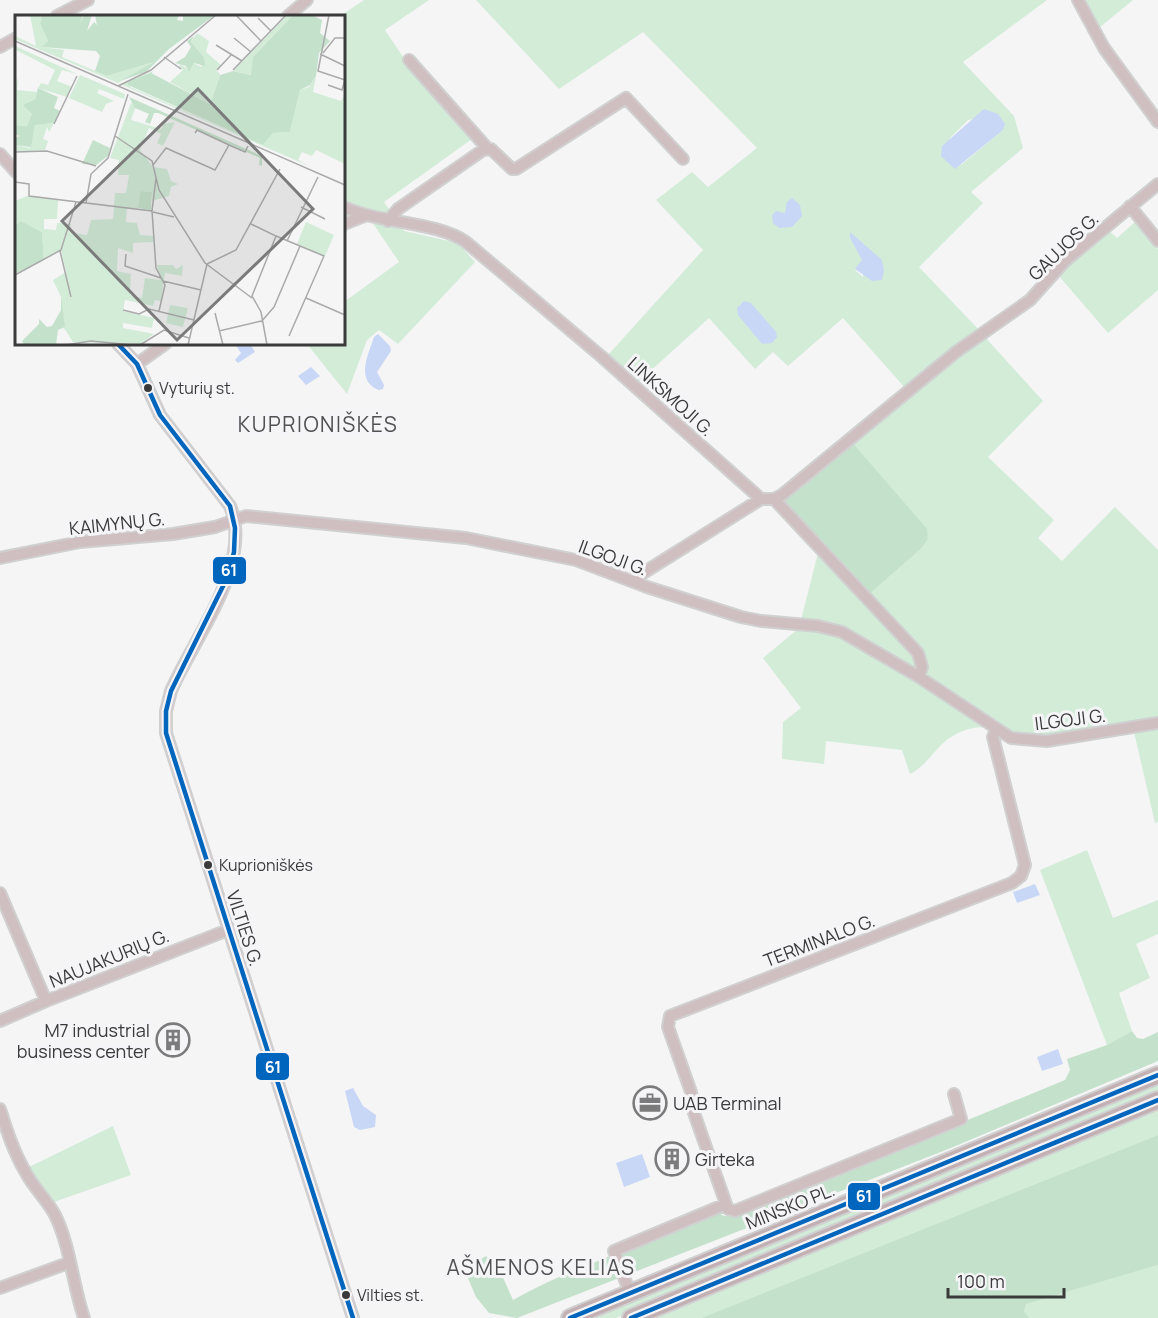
<svg xmlns="http://www.w3.org/2000/svg" width="1158" height="1318" font-family="Manrope,sans-serif">
  <rect width="100%" height="100%" fill="#f5f5f6"/>
  <!-- green -->
  <path fill="#d2ecd8" fill-rule="evenodd" d="M364,0h65l-44,30 24,36 63,73 -88,63 20,29 54,12 17,19 -77,82 -19,-14 -12,10 -20,54 -40,-50h37v-42l55,-40 -33,-49 -20,6 -2,-4v-199h-4z
    M476,0h571l-84,62 51,54 9,32 -52,44 12,11 -64,64 60,63 -73,59 -63,-71 -55,48 -15,-14 -18,17 -46,-51 -71,64 -30,-27 95,-105 -47,-50 36,-28 16,15 49,-39 -114,-116 -84,57zM998,114l5,16 -42,35 -11,-27 18,-18zM851,233l13,14 -1,30 -8,-7 8,-10 -13,-22z
    M1084,0h49l-34,28z
    M1135,222l23,27v41l-50,43 -50,-58 49,-46 10,9z
    M984,336l59,65 -55,56 66,63 -16,18 24,23 53,-54 43,43v170l-117,16c-34,-2 -58,-19 -90,1 -16,10 -23,28 -41,37l-8,-24 -76,-9 -2,23 -42,-5 1,-37 18,-14 -38,-50 36,-30 21,-83 47,51 55,-48 6,-9 -2,-10 -73,-86 57,-50z
    M1158,727v95l-3,1 -21,-91z
    M1087,850l26,68 45,-18v34l-22,10 14,34 -31,15 13,38 -25,14 -67,-175z
    M1158,1081v14l-542,223h-32z
    M1158,1110v25l-457,183h-45z
    M113,1126l18,49 -80,28 -24,-35z
    M1158,1265v53h-129l-5,-7 1,-7z"/>
  <!-- forest -->
  <path fill="#c4e2cb" d="M853,443l74,86 1,10 -6,9 -55,48 -86,-96z
    M1132,1031l5,7 6,1 15,-7v29l-207,87 -434,170 -28,-5 -13,-16 -12,-28 22,-13 15,17 12,27c65,-37 138,-55 204,-88l7,4h11l330,-136 5,-10 -3,-11 40,-14z
    M1158,1135v130l-132,39 -2,7 5,7h-328z"/>
  <!-- water -->
  <path fill="#c8d7f5" d="M984,109l14,5 7,10 -2,6 -48,39 -14,-13 1,-10z
    M792,198l8,7 2,11 -10,11 -13,1 -6,-5 -1,-8 4,-4 9,2 2,-11z
    M850,232l32,28 2,11 -2,9 -10,1 -17,-12 7,-9 -12,-22z
    M744,301l7,2 25,29 1,5 -5,6 -10,1 -24,-29 -1,-7z
    M378,334l12,12 1,5 -14,21 7,13 -1,4 -4,1c-24,-9 -11,-35 -5,-53z
    M235,344h15l5,8 -17,11 -3,-3 6,-7z
    M311,367l9,9 -14,9 -8,-9z
    M1035,884l5,11 -23,8 -4,-11z
    M1058,1049l5,15 -21,7 -5,-14z
    M353,1088l10,18 13,9 -1,12 -15,3 -6,-3 -9,-36z
    M642,1154l8,23 -26,10 -8,-24z"/>
  <g fill="none" stroke-linecap="round" stroke-linejoin="round">
    <!-- minor casing -->
    <g stroke="#d0d0d1" stroke-width="14">
      <path id="minor" d="M1078,0l26,48 54,74
        M57,16l31,-16
        M288,16l19,-16
        M0,47l16,-9
        M409,60l78,88
        M0,154l16,18
        M1130,206l28,35
        M344,207c36,17 92,14 122,35l136,115 159,142h13l144,154 4,14 -3,10
        M388,221l10,-12 85,-59 8,-1 21,20h4l110,-71 57,61
        M344,224l20,-8
        M118,344l19,20 23,51 70,91c24,58 -37,133 -59,185l-5,20v22l187,585
        M137,364l28,-20
        M774,499l8,-4 174,-143 74,-52 35,-39 93,-77
        M0,558l80,-16 93,-8 42,-7 31,-11 220,22 110,22 71,27 94,30 20,4 57,5 24,6 77,45 92,61 36,3 111,-18
        M635,582l5,-7 121,-76
        M0,893l46,108 182,-71
        M0,1021l46,-20
        M0,1109c7,22 14,44 26,64 8,15 21,27 29,42 15,30 18,71 29,103
        M726,1204l2,5 7,2 226,-92 -7,-25
        M0,1288l68,-25
        M630,1293l-16,-42 112,-47 -33,-94 -2,-18 -23,-65 2,-11 342,-133 9,-7 4,-11 -32,-128 3,-8"/>
    </g>
    <!-- highway casing -->
    <g stroke="#d0d0d1" stroke-width="20">
      <path id="highway" d="M570,1318l588,-243
        M631,1318l527,-218"/>
    </g>
    <!-- minor -->
    <use href="#minor" stroke="#d0bfc1" stroke-width="10"/>
    <!-- highway -->
    <use href="#highway" stroke="#c3b0b3" stroke-width="16"/>
    <!-- bus-1 casing -->
    <g stroke="#f5f4f7" stroke-width="9">
      <path id="bus-1" d="M118,344l19,20 23,51 70,91 5,22 -1,24 -6,24 -57,115 -5,20v22l187,585
        M570,1318l588,-243
        M631,1318l527,-218"/>
    </g>
    <!-- bus-1 -->
    <use href="#bus-1" stroke="#0065bd" stroke-width="4.5"/>
  </g>
  <!-- icons -->
  <defs>
    <g id="building-ring" transform="scale(1.725)"><circle r="9.5" fill="#f5f4f7" stroke="#7c7b7c" stroke-width="1.5"/><path d="M-4-6H4V6H1V3H-1V6H-4ZM-2.5-4.3h1.7v1.8h-1.7ZM.8-4.3h1.7v1.8H.8ZM-2.5-1h1.7V.8h-1.7ZM.8-1h1.7V.8H.8Z" fill="#7c7b7c"/></g>
    <g id="office-ring" transform="scale(1.725)"><circle r="9.5" fill="#f5f4f7" stroke="#7c7b7c" stroke-width="1.5"/><path d="M-6-3h4V-5.5h4V-3h4V5H-6ZM-1-4.5V-3h2v-1.5ZM-6 0V1H6V0Z" fill="#7c7b7c"/></g>
  </defs>
  <g fill-rule="evenodd">
    <use href="#building-ring" x="173" y="1040"/>
    <use href="#office-ring" x="650" y="1103"/>
    <use href="#building-ring" x="672" y="1159"/>
  </g>
  <!-- markers -->
  <g fill="#3b3a3b" stroke="#f5f4f7" stroke-width="2">
    <circle cx="148" cy="388" r="5"/>
    <circle cx="208" cy="865" r="5"/>
    <circle cx="346" cy="1295" r="5"/>
  </g>
  <g text-anchor="middle" dominant-baseline="central" stroke-width="6" stroke-linejoin="round" paint-order="stroke">
    <!-- bus labels -->
    <g font-size="16" fill="#3b3a3b" stroke="#f5f4f7" text-anchor="start">
      <text x="159" y="388">Vyturių st.</text>
      <text x="219" y="865">Kuprioniškės</text>
      <text x="357" y="1295">Vilties st.</text>
    </g>
    <!-- street labels -->
    <g font-size="18" fill="#3b3a3b" stroke="#f5f4f7">
      <text transform="translate(1063 246) rotate(-44)">GAUJOS G.</text>
      <text transform="translate(671 396) rotate(42)">LINKSMOJI G.</text>
      <text transform="translate(117 523) rotate(-6)">KAIMYNŲ G.</text>
      <text transform="translate(613 557) rotate(20)">ILGOJI G.</text>
      <text transform="translate(1070 719) rotate(-7)">ILGOJI G.</text>
      <text transform="translate(245 928) rotate(72)">VILTIES G.</text>
      <text transform="translate(819 940) rotate(-21)">TERMINALO G.</text>
      <text transform="translate(109 958) rotate(-22)">NAUJAKURIŲ G.</text>
      <text transform="translate(790 1206) rotate(-22)">MINSKO PL.</text>
    </g>
    <!-- poi labels -->
    <g font-size="18" fill="#3b3a3b" stroke="#f5f4f7" text-anchor="start">
      <text x="150" y="1030" text-anchor="end">M7 industrial<tspan x="150" dy="21">business center</tspan></text>
      <text x="673" y="1103">UAB Terminal</text>
      <text x="695" y="1159">Girteka</text>
    </g>
    <!-- quarter labels -->
    <g font-size="21" letter-spacing="1.5" fill="#515053" stroke="#f5f4f7">
      <text x="318" y="424">KUPRIONIŠKĖS</text>
      <text x="541" y="1267">AŠMENOS KELIAS</text>
    </g>
  </g>
  <!-- overview -->
  <g transform="translate(15 15)">
    <rect width="330" height="330" fill="#f5f5f6"/>
    <path d="M15,0h12l-2,9 8,17 -7,6 23,3 -2,7 45,19 47,-14 -36,21 -103,-44v-3l21,10zM272,0h6l-40,42 -1,18 -19,-4zM182,18l12,8 -3,11 15,13 -5,5 4,4 -10,30 -40,-22 13,-12 -5,-3 3,-2 9,5 4,-7 7,4 3,-10 -13,-15zM0,31l62,28 -15,-4 -5,11 15,6 -5,10 -29,-9 3,-5 7,2 7,-15 -39,-20 -1,9zM138,56l-3,6 -13,1 -7,9 133,58 10,-12 17,-1 10,-42 9,-3 7,-11 -3,16 28,9 4,-6v69l-29,-14 -4,6 -10,-4 -4,8 11,6 -189,-82zM65,60l45,19 -1,5 -25,-10 -2,4 17,8 -8,3 -4,8 -33,-14zM3,63l-1,12 20,2 -2,7 -5,2 2,15 -5,10 -12,-1v-40zM116,88l5,3 -5,14 30,9 3,-5 11,-2 -12,24 -6,-3 4,-9 -12,-6 -9,22 13,17 14,2 4,12 7,3 -7,3 -2,9 -17,5v-9l-12,-1 -2,17h-11l-1,14 11,1 3,12 13,1v6l-20,1v10l-15,-5 -1,23 14,3 -1,21 12,3 3,-20 15,2 -3,-15h16l3,4 7,-4 -1,11 -17,-3 -4,28 -6,-1 -2,6 -28,-6 -2,11 31,7 -2,10 -29,-5v5l31,6 -14,10 -67,-2 -9,-14 -3,-31 -8,-17 13,-8 -5,-22 -17,10 -2,-28 -21,-11 -6,4v-24l12,-5 31,4 -1,19h-13v10l12,1 1,-7 14,1 -2,8 18,3 4,-15 22,-1 2,-26h11l3,-18h-11l1,-15 -9,-2zM39,108l-5,9 -2,-5 -4,12 5,2 -3,9 -30,2v-7l15,3 5,-23zM291,207l28,13 -9,21 -28,-12zM155,290l18,3 -5,19 -17,-4z" fill="#d2ecd8"/>
    <path d="M27,0h41l-3,8 4,-8h8l-5,16 7,-9 3,3 -2,-10h84l-2,5 6,1v-6h32l-46,34 -23,23 -26,9 34,-19 -47,14 -12,-5 5,-15 -4,-5 -55,-4 7,-6 -8,-17zM278,0h19l10,5 -2,13 10,8 -11,12 -3,23 -6,9 -10,5 -10,42 -17,1 -10,12 -135,-60v-3l23,-9 59,31 10,-29 13,-4 18,4 2,-18zM179,21l-3,6 13,15 1,9 -11,-3 -5,9 -3,-6 -11,-3 10,-6 6,-10 -4,-6zM23,73l20,9 -4,11 6,3 -6,12 -19,2 -4,22 -16,-2v-7l5,-2 -5,-2v-9l12,1 5,-12 -9,-9 12,-6zM114,82l133,59v10l-3,-1 1,-7 -102,-45h-4l-4,11 -5,-2 4,-8 -14,-6zM78,125l17,8 -2,8 -12,9 -14,-1zM125,176l12,1 -1,18 -13,-2zM6,206l21,11 2,28 -29,14v-49zM46,281l4,31 -7,3 -2,15h-32l-2,-4 17,-17v-5l8,8 5,-1 9,-16z" fill="#c4e2cb"/>
    <path fill="none" stroke="#abaaab" stroke-width="1.5" d="M221,0l25,26M314,0l-11,56 27,9M243,3l13,13M219,23l17,14M0,26l330,144M201,30l26,16M308,38l12,-15h10M305,39l25,12M149,42l17,12M202,55l14,-15M218,55l53,-55M313,70l14,5 3,-10M103,71l33,-16 65,-55M39,109l23,-48M180,118l2,-3 32,15M100,121l37,25 7,29 46,73 47,35M0,137l32,-1 49,15M138,150l13,-17 49,22 14,-25 16,7 3,-6M141,163l-4,33 4,57 9,17 -6,26M0,167l14,2v12l123,15M71,188l5,-29 17,-16 20,-64M286,192l24,12M138,197l21,5M236,209l25,12 -24,60 9,16 6,33M272,226l31,-64M45,236l11,46M111,239l-1,12 36,12M192,249l29,-14 44,-81M0,260l46,-25 15,-48M148,266l38,9M291,283l39,17M108,295l16,4 10,-5 45,11M200,298l8,32M246,307l13,-15 26,-61 -24,-10M204,316l42,-10M274,321l35,-80 -24,-10M50,330l26,-4 42,4M125,330l24,-15 25,8M173,330l19,-81"/>
    <path fill="#7c7b7c" fill-opacity="0.15" stroke="#7c7b7c" stroke-width="3" d="M183,74l115,120 -136,131 -115,-119z"/>
    <rect width="330" height="330" fill="none" stroke="#3b3a3b" stroke-width="3"/>
  </g>
  <g stroke="#f5f4f7" stroke-width="2">
    <rect x="212" y="556" width="35" height="29" rx="6" fill="#0065bd"/>
    <rect x="255" y="1052" width="35" height="29" rx="6" fill="#0065bd"/>
    <rect x="847" y="1182" width="34" height="29" rx="6" fill="#0065bd"/>
  </g>
  <g font-size="16" text-anchor="middle" font-weight="bold" fill="#fff">
    <text x="229" y="576">61</text>
    <text x="273" y="1073">61</text>
    <text x="864" y="1202">61</text>
  </g>
  <!-- scale -->
  <path d="M948 1288v9h116v-9" fill="none" stroke="#3b3a3b" stroke-width="3"/>
  <text x="957" y="1288" font-size="18" fill="#3b3a3b" stroke="#f5f4f7" stroke-width="4.5" paint-order="stroke">100 m</text>
</svg>
